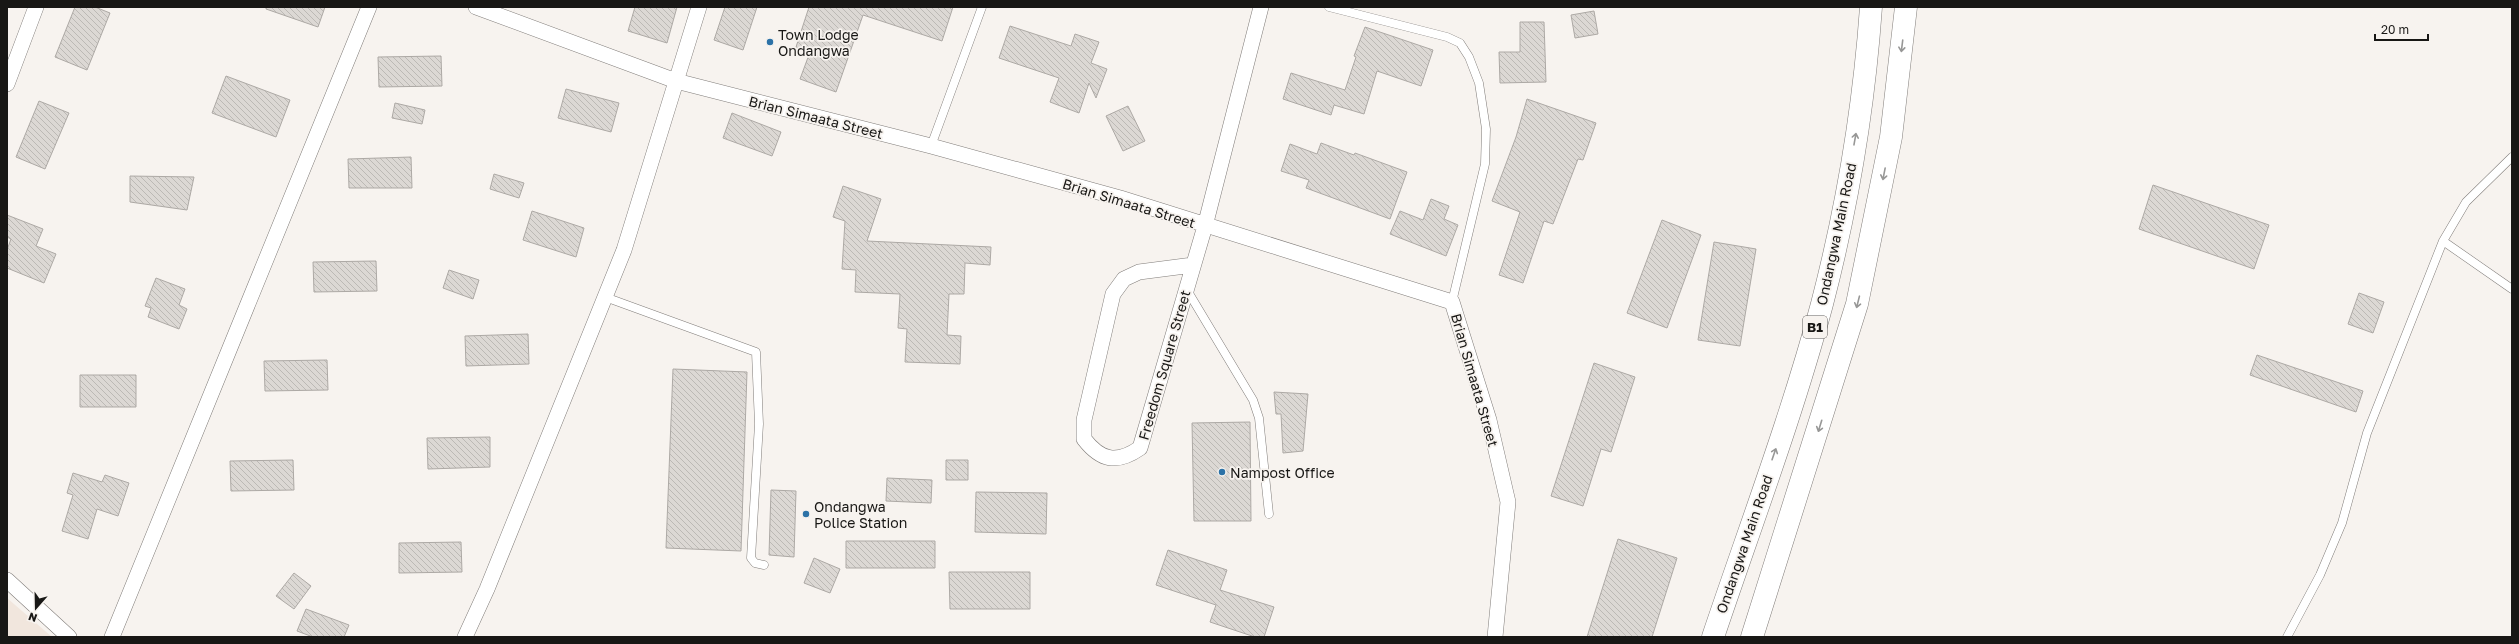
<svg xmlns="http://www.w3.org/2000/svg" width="2519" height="644" font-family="'Golos Text',sans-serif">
  <defs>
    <pattern id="building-back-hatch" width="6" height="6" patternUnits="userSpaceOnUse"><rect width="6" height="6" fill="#dcd8d4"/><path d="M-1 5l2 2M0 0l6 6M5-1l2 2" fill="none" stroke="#bcb9b5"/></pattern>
  </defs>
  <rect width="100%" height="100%" fill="#f7f3ef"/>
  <!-- built -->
  <path fill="#f1e6dd" d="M7,598l45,39h-45z"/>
  <!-- building -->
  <path fill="url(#building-back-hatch)" stroke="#ada9a5" d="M75,7h20l15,6 -23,57 -32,-13z
    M266,7h59l-7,20 -52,-18z
    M635,7h42l-10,36 -39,-12z
    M725,7h32l-14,43 -29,-10z
    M809,7h144l-11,34 -79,-26 -27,77 -36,-13 10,-27 -14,-5z
    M1594,11l4,23 -23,4 -4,-23z
    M1520,22h24l2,60 -46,1 -1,-31h21z
    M1010,26l61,20 4,-12 24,8 -8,21 16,6 -11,29 -7,-15 -10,30 -29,-11 9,-24 -60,-20z
    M1365,27l68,23 -12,36 -44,-15 -13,43 -30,-9 -3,10 -48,-16 8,-26 54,17 11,-33 -2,-1z
    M441,56l1,30 -63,1 -1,-30z
    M226,76l64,24 -14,37 -64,-24z
    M566,89l53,14 -8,29 -53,-14z
    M1527,99l69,24 -13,37 -5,-1 -25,65 -9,-3 -21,62 -24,-8 21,-63 -28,-11 24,-64z
    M39,101l30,12 -24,56 -29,-12z
    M395,103l30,7 -3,14 -30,-6z
    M1128,106l17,35 -22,10 -17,-35z
    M732,113l49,19 -9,24 -49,-18z
    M1321,143l33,12 1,-2 52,19 -17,47 -84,-31 3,-8 -28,-9 9,-27 27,10z
    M411,157l1,31h-63l-1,-29z
    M494,174l30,9 -5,15 -29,-9z
    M130,176l64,1 -7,33 -57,-8z
    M2153,185l116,40 -15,44 -115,-40z
    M843,186l38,13 -14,42 124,6 -1,18 -25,-2 -1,31h-15l-2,41 14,1 -1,28 -55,-2 2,-33 -9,-1 2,-34 -45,-2 1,-22 -14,-1 3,-48 -12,-4z
    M1431,199l18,7 -5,13 14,6 -12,31 -56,-22 10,-23 23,9z
    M532,211l52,17 -8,29 -53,-17z
    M7,215l36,14 -7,17 20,8 -12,29 -37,-15v-18l4,-11 -4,-2z
    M1662,220l39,15 -34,93 -40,-15z
    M1714,242l42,7 -16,97 -42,-6z
    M376,261l1,30 -63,1 -1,-30z
    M449,270l30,10 -6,19 -30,-11z
    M156,278l29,11 -6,16 8,4 -8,20 -31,-12 3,-9 -6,-2z
    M2359,293l25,9 -11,31 -25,-9z
    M528,334l1,30 -63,2 -1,-30z
    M2257,355l106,36 -7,21 -106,-37z
    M327,360l1,30 -63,1 -1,-30z
    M1594,363l41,14 -24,75 -10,-3 -18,57 -32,-10z
    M673,369l74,3 -6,179 -75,-3z
    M80,375h56v32h-56z
    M1274,392l34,2 -5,57 -20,2 -2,-39h-5z
    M1250,422l1,99h-57l-2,-98z
    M490,437v30l-62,2 -1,-31z
    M293,460l1,30 -63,1 -1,-30z
    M946,460h22v20h-22z
    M73,473l29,9 3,-7 24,8 -11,33 -21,-7 -9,30 -26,-8 11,-36 -6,-2z
    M887,478l45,2 -1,23 -45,-2z
    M771,490l25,1 -2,66 -25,-2z
    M976,492l71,1 -1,41 -71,-2z
    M1618,539l59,19 -25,79h-65z
    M846,541h89v27h-89z
    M461,542l1,30 -63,1v-30z
    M1168,550l59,20 -7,20 54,17 -10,30h-9l-45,-15 6,-17 -60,-20z
    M814,558l26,11 -10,24 -26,-10z
    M949,572h81v37h-80z
    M294,573l17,13 -17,23 -18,-13z
    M306,609l43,16 -5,12h-31l-16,-6z"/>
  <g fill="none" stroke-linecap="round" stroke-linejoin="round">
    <!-- lane casing -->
    <g stroke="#817d7a" stroke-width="9">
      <path id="lane" d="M1329,7l118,30 13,6 9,14 10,26 7,46 -1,35 -33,138
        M931,146l51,-139
        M2443,241l69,48
        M1187,290l66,110 6,18 10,96
        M605,297l151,55 3,72 -8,134 4,5 9,2
        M2287,637l33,-62 22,-52 25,-90 76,-192 23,-39 46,-45"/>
    </g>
    <!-- street casing -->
    <g stroke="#817d7a" stroke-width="16">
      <path id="street" d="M476,7l200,74 255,65 189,52 332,104 37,118 19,82 -13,135
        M7,84l29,-77
        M1193,265l-54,7 -15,7 -11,15 -29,126v19c17,22 33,25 56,9l65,-222 56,-219
        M7,580l62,57
        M112,637l257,-630
        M465,637l22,-48 137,-339 75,-243"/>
    </g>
    <!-- primary casing -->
    <g stroke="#817d7a" stroke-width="23">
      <path id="primary" d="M1713,637c37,-110 79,-221 109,-333 25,-96 42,-198 49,-297
        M1752,637l105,-333 34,-167 15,-130"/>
    </g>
    <!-- lane -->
    <use href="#lane" stroke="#fff" stroke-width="8"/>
    <!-- street -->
    <use href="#street" stroke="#fff" stroke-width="15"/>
    <!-- primary -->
    <use href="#primary" stroke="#fff" stroke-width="22"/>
  </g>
  <!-- one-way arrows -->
  <defs><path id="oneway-shaft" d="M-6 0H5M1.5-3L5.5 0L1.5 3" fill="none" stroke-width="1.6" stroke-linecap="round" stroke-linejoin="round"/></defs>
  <g stroke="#979796">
    <use href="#oneway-shaft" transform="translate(1902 46) rotate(97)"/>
    <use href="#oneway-shaft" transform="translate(1855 139) rotate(-80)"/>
    <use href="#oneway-shaft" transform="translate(1884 174) rotate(101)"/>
    <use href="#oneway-shaft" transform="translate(1858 302) rotate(104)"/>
    <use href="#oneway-shaft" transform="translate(1820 426) rotate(107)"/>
    <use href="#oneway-shaft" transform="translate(1774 454) rotate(-71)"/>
  </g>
  <!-- markers -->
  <g fill="#2c72a7" stroke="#f7f3ef" stroke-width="1.5">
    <circle cx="770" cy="42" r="4"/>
    <circle cx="1222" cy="472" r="4"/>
    <circle cx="806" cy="514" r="4"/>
  </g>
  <g text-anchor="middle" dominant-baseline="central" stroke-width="3.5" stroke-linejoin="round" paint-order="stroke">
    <!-- shield labels -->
    <rect fill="#f7f3ef" stroke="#5b5956" stroke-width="1" x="1803" y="316" width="24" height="22" rx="3"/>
    <g font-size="13" font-weight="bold" fill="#181715">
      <text x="1815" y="327">B1</text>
    </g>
    <!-- poi labels -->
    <g font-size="14" fill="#181715" stroke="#f7f3ef" text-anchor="start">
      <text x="778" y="34">Town Lodge<tspan x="778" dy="16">Ondangwa</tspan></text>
      <text x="1230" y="472">Nampost Office</text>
      <text x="814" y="506">Ondangwa<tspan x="814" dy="16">Police Station</tspan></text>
    </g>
    <!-- street labels -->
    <g font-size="14" fill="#181715" stroke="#f7f3ef">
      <text transform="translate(816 117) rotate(14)">Brian Simaata Street</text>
      <text transform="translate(1129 203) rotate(17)">Brian Simaata Street</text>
      <text transform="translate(1836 234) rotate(-78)">Ondangwa Main Road</text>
      <text transform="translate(1164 365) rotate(-74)">Freedom Square Street</text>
      <text transform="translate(1475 380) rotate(74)">Brian Simaata Street</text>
      <text transform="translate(1744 544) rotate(-71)">Ondangwa Main Road</text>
    </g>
  </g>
  <!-- border -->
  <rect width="2519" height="644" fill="none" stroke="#181715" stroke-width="16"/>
  <!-- north arrow -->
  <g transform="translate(36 608) rotate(200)" stroke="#f7f3ef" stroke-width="3" paint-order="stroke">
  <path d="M0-3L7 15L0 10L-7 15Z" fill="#181715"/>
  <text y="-6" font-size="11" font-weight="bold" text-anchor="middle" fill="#181715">N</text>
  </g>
  <!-- scale -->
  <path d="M2375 34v6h53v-6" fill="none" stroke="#181715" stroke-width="2"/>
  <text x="2381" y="34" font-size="12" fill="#181715" stroke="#f7f3ef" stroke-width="3" paint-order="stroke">20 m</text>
</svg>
